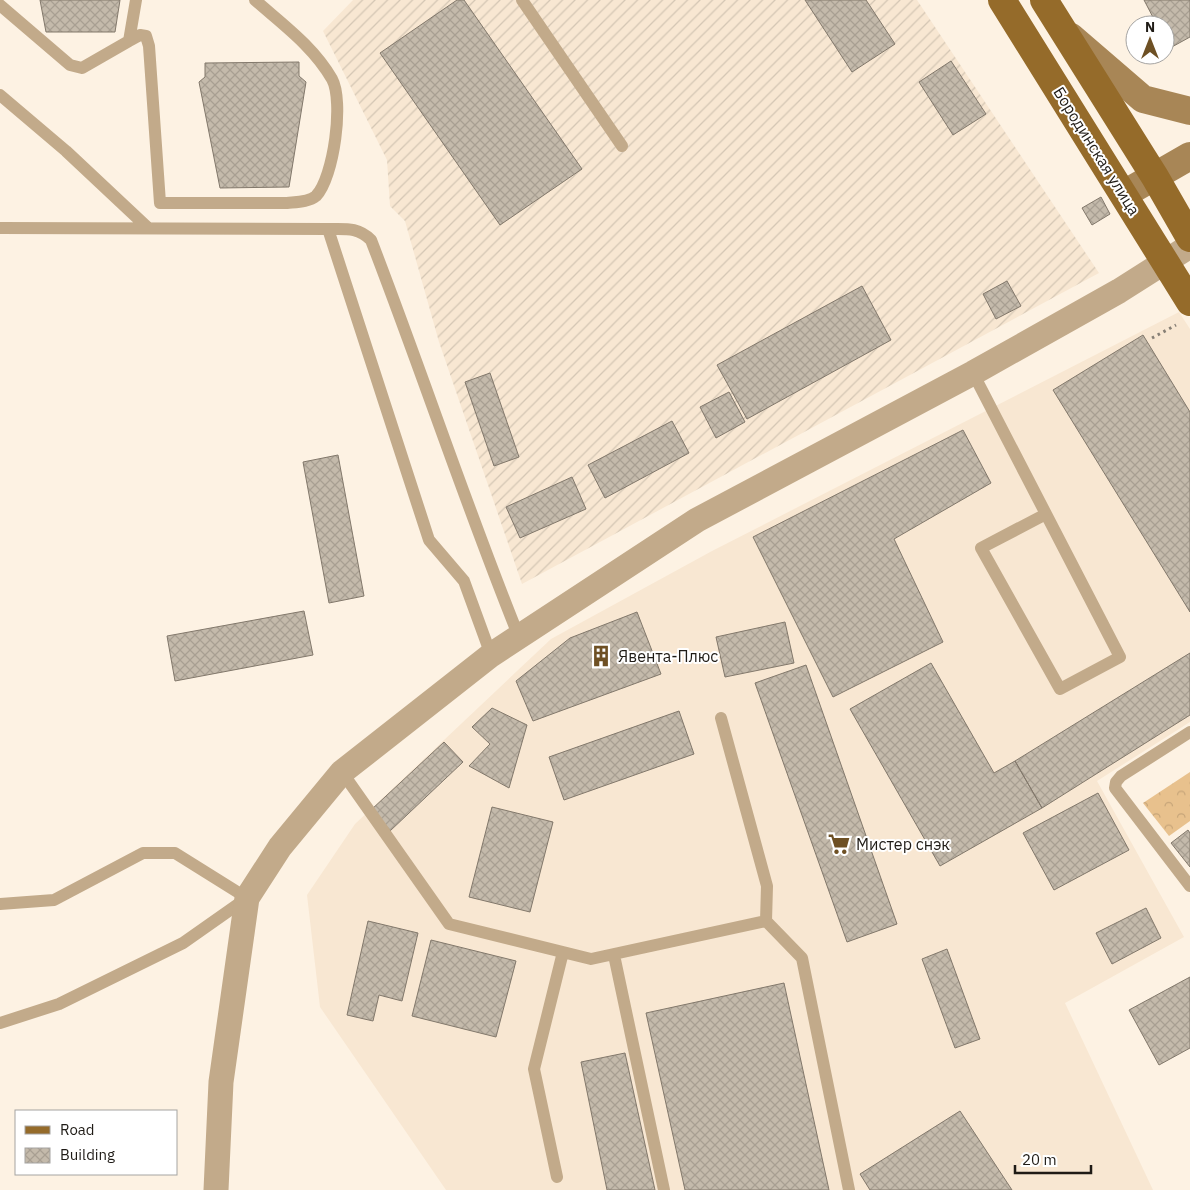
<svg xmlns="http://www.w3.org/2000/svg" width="1190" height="1190" font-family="'IBM Plex Sans',sans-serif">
  <defs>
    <pattern id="industrial-furrows" width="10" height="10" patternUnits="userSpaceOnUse" patternTransform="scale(1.25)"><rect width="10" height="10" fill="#f8e7d2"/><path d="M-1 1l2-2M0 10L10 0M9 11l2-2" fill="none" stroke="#d4c6b4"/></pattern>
    <pattern id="park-crowns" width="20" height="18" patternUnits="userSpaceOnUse" patternTransform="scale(1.25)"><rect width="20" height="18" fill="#e8c18d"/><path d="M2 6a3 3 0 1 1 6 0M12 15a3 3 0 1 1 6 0" fill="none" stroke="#c7a579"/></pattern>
    <pattern id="building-cross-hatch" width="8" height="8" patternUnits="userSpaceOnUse" patternTransform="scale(1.25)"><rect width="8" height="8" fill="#c4baab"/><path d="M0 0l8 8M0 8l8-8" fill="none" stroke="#a89f92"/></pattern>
  </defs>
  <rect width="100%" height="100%" fill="#fdf2e3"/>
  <!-- built -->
  <path fill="#f8e7d2" d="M1179,312l11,17v393l-93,59 87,156 -119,66 88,187h-707l-126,-183 -13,-112 48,-71 196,-185 161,-88z"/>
  <!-- industrial -->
  <path fill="url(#industrial-furrows)" d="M353,0h564l182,273 -577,311 -83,-242 -34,-121 -15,-15 -3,-46 -64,-129z"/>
  <!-- park -->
  <path fill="url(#park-crowns)" d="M1190,772v49l-21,15 -26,-33z"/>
  <!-- building -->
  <path fill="url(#building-cross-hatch)" stroke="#82786b" d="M40,0h80l-5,32h-69z
    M457,0h7l118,169 -82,56 -120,-172z
    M805,0h61l29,44 -43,28z
    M1144,0h46v37l-20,11 -5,-9v-14h-8z
    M951,61l35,53 -33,21 -34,-53z
    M299,62v14l7,6 -17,105 -69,1 -21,-106 6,-5v-14z
    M1101,197l9,17 -18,11 -10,-17z
    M1007,281l14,25 -25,13 -13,-25z
    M862,286l29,54 -144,79 -30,-54z
    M1143,335l47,77v200l-137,-222z
    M490,373l29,84 -25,9 -29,-84z
    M729,392l16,30 -29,16 -16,-31z
    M672,421l17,32 -84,45 -17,-33z
    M963,430l28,53 -97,56 49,103 -110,55 -80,-160z
    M338,455l26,141 -35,7 -26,-141z
    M572,477l14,32 -66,29 -14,-31z
    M304,611l9,44 -138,26 -8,-45z
    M637,612l24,62 -128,47 -17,-40 54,-43z
    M785,622l9,41 -69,14 -9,-40z
    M1190,653v62l-148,93 -27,-47z
    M931,663l63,110 21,-12 27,47 -102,58 -90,-157z
    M806,665l91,259 -50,18 -92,-259z
    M492,708l35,17 -18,63 -40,-22 21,-22 -18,-17z
    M679,711l15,43 -130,46 -15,-43z
    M444,742l19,20 -73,69 -19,-21z
    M1098,793l31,57 -75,40 -31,-57z
    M492,807l61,15 -23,90 -61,-15z
    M1188,830l2,3v34l-19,-24z
    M1146,908l15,30 -49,26 -16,-31z
    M368,921l50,12 -16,68 -23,-6 -6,26 -26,-6z
    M431,940l85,21 -20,76 -84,-21z
    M947,949l33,90 -25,9 -33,-89z
    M1190,977v71l-31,17 -30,-55z
    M784,983l45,207h-144l-39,-177z
    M625,1053l30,137h-48l-26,-128z
    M960,1111l52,79h-142l-10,-16z"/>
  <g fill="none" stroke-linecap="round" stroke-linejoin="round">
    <!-- path -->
    <path stroke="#867f75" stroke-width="3" stroke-dasharray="2.5 4" stroke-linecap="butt" d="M1152,338l24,-13"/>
    <!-- lane -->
    <path stroke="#c2aa8a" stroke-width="12" d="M522,0l100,146
      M0,5l70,60 12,3 47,-27 7,-41
      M129,41l11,-6 6,1 3,10 11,157h127c9,-1 22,-1 29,-7 18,-19 28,-95 16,-117 -19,-33 -50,-55 -77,-79
      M0,95l66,56 81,76
      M0,228l328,1c18,0 30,-2 43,11 51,132 95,266 148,397
      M328,229l101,311 35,41 27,74
      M973,373l147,284 -60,32 -79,-141 65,-34
      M1190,732l-69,44 -5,6 -1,6 75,98
      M342,772l107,152 142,35 175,-38 1,-35 -46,-168
      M0,904l54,-4 89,-47h32l72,45 -64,45 -124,61 -59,19
      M766,921l36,37 47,232
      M614,955l50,235
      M557,1177l-23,-108 29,-117"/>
    <!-- street -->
    <path stroke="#c2aa8a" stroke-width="25" d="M216,1190l5,-108 26,-184 33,-51 62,-75 149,-117 206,-135 276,-147 146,-82 71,-45"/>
    <!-- secondary -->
    <path stroke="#a88656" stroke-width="28" d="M1071,37l72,62 47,12
      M1124,194l66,-38"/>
    <!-- primary -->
    <path stroke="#956b2a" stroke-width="28" d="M1002,0l188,302
      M1044,0l111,177 35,61"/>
  </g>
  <!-- icons -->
  <defs>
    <g id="building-bare" transform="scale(1.725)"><path d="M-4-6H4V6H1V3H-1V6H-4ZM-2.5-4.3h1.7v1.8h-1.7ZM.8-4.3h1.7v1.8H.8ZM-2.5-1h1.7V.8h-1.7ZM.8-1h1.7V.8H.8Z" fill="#6e5024" stroke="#fff" stroke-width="2.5" paint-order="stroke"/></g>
    <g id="supermarket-bare" transform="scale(1.725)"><path d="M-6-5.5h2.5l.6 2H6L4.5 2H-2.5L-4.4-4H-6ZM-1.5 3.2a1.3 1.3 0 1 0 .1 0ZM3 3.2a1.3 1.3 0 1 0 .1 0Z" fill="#6e5024" stroke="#fff" stroke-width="2.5" paint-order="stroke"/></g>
  </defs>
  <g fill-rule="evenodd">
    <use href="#building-bare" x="601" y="656"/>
    <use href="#supermarket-bare" x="839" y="844"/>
  </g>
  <g text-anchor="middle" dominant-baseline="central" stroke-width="4" stroke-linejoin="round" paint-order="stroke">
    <!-- street labels -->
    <g font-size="16" fill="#1f1b16" stroke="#fff">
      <text transform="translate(1097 151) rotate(58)">Бородинская улица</text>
    </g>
    <!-- poi labels -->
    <g font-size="16" fill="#1f1b16" stroke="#fff" text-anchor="start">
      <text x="618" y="656">Явента-Плюс</text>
      <text x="856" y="844">Мистер снэк</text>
    </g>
  </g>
  <!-- legend -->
  <rect x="15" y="1110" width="162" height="65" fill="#ffffff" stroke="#a5a4a2"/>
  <rect x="25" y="1126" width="25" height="8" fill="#956b2a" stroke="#a5a4a2"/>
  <text x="60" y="1135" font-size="15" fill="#1f1b16">Road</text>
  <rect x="25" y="1148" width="25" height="15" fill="url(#building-cross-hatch)" stroke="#a5a4a2"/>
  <text x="60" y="1160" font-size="15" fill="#1f1b16">Building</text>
  <!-- north arrow -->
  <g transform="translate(1150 40)"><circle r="24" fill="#ffffff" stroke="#a5a4a2"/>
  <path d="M0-4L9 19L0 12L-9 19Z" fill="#6e5024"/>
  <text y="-8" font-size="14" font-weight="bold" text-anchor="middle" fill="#1f1b16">N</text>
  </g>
  <!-- scale -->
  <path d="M1015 1165v8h76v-8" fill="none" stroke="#1f1b16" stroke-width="2.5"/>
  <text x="1022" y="1165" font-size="15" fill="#1f1b16" stroke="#ffffff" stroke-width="4" paint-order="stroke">20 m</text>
</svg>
